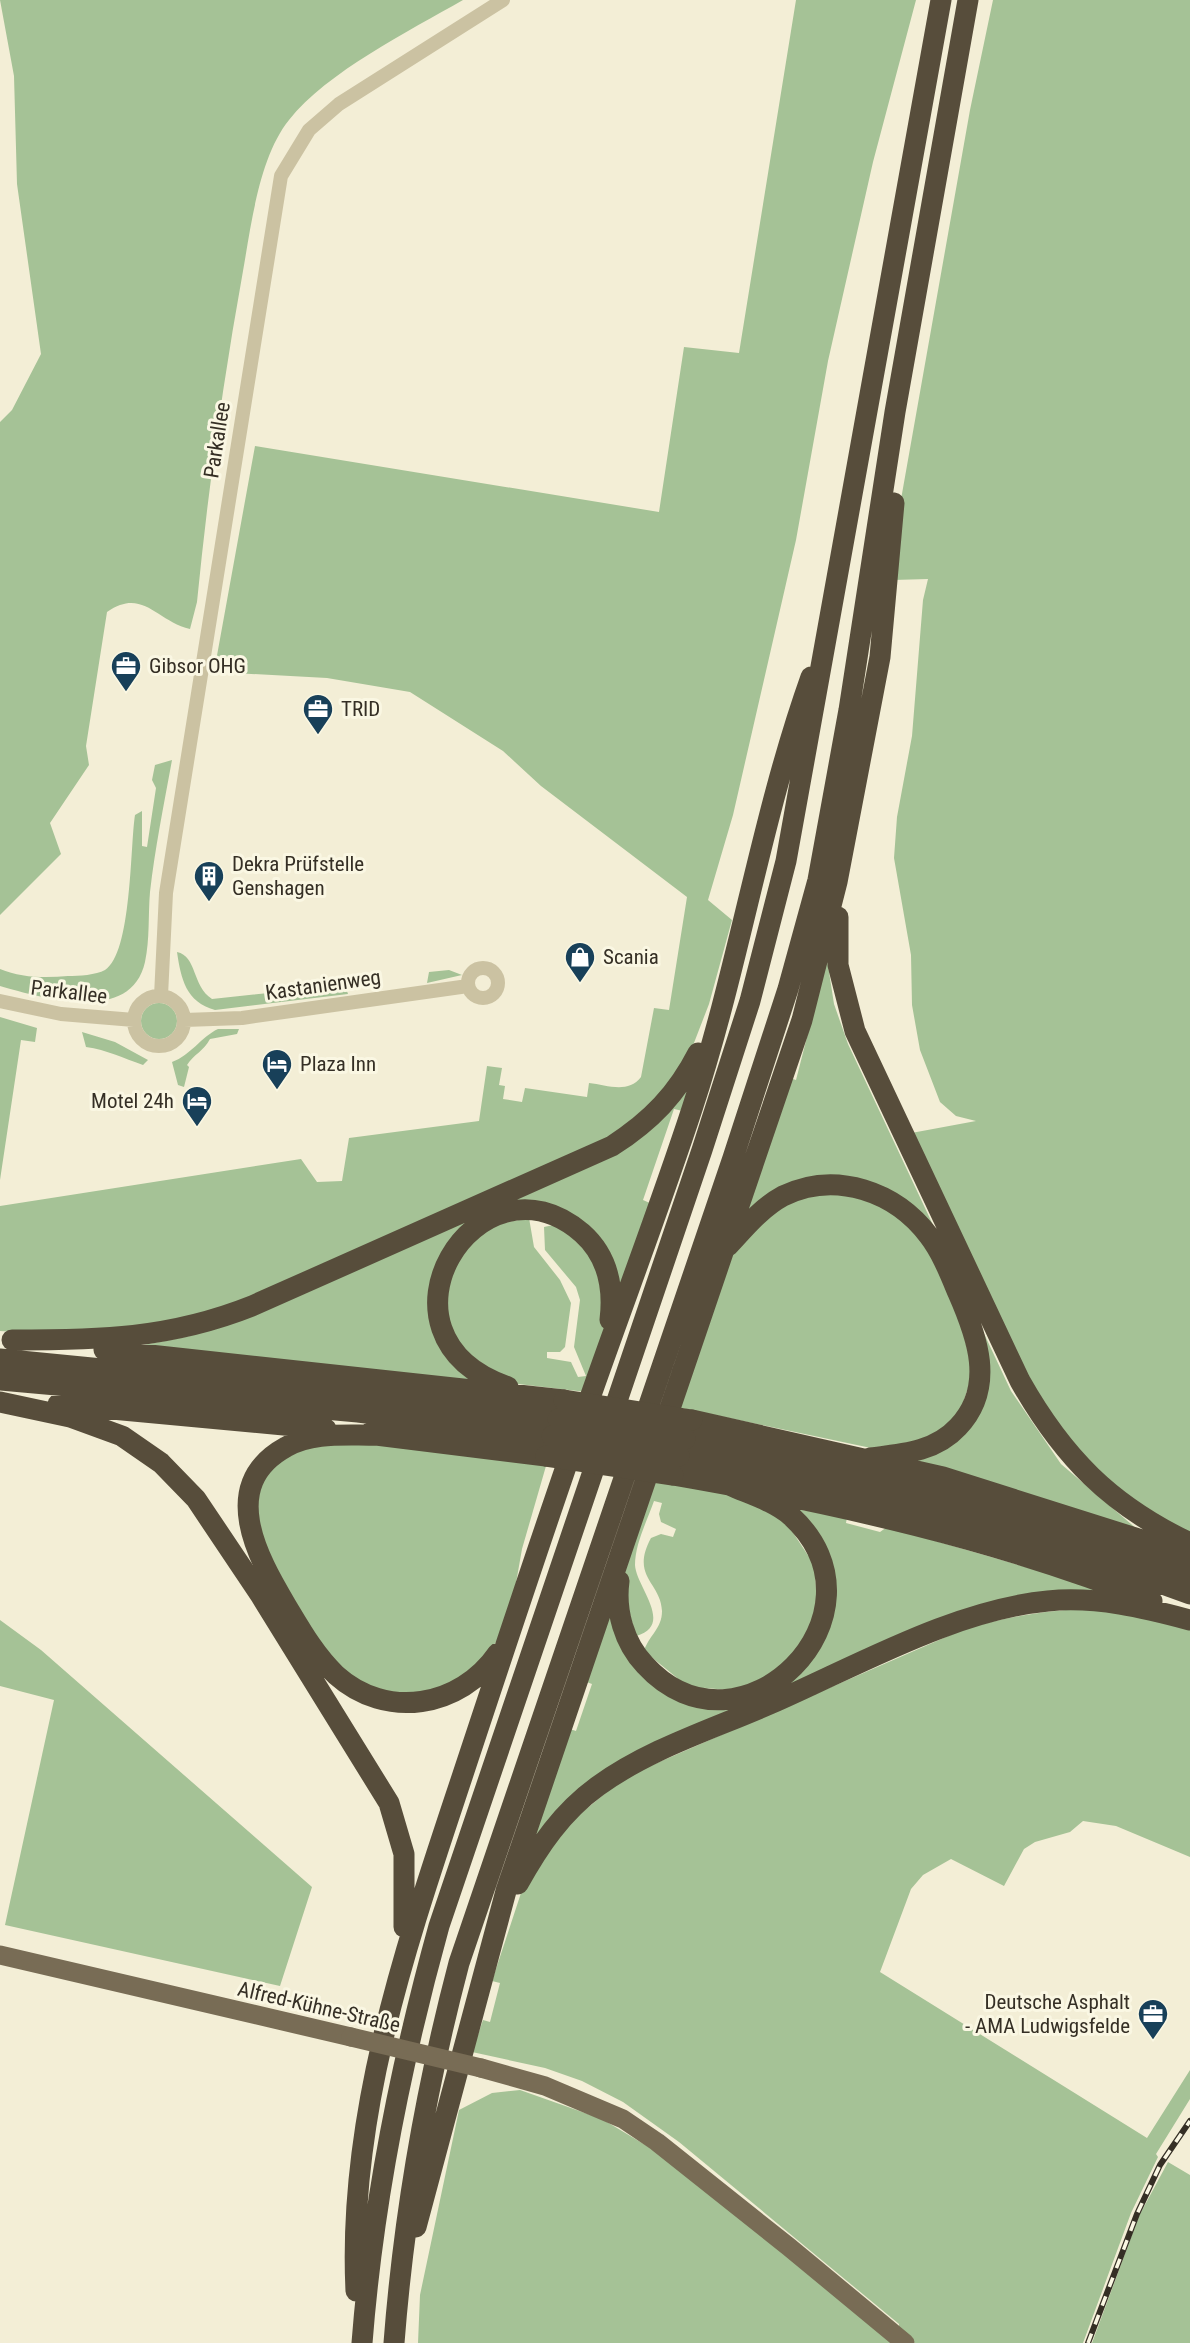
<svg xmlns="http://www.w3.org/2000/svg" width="1190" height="2343" font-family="'Roboto Condensed',sans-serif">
  <rect width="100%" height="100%" fill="#f3eed6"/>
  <!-- green -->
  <path fill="#a5c296" d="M0,0h463c-54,31 -136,72 -174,120 -30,37 -38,106 -46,151 -20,110 -35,220 -46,331l-7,27c-34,-8 -47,-42 -83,-17l-21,134 3,19 -39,58 11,31 -61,61v-493l12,-12 29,-56 -24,-170 -3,-108z
    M796,0h120l-43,162 -45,199 -32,179 -63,275 -25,85 24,20 -23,84 -22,57 -16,25 -60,51 -383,173 -137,27 -91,-6v-125l301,-47 16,23 25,-1 7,-43 130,-17 8,-55 15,2 -3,17 6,1 -2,13 19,3 3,-14 62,9 2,-14c18,2 39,11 52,-6l13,-69 15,2 18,-113 -146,-111 -38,-35 -93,-59 -83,-14 -113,-6 41,-226 404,66 25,-165 55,6z
    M993,0h197v1537l-25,-11 -105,-86 -154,-306 70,-13 -20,-5 -16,-14 -20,-52 -8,-45 -1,-50 -17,-97 3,-41 15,-81 11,-136 5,-21 -35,1 7,-75 70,-395z
    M172,760c-8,44 -17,88 -22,132 -2,23 0,47 -5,70 -14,63 -103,36 -145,24v-17c21,9 46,9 68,7 11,0 28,-1 37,-6 27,-17 25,-124 30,-155l7,-4v35l5,1 9,-59 -4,-8 3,-15z
    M177,952c20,4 15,34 35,47l133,-14 3,9 -133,16c-29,-8 -34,-31 -38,-58z
    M827,959l7,45 14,40 163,347 50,73 77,66 -230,-67 11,-6 63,-68 -49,-153 -95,-58 -94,39 43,-140 9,3z
    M449,970l13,5 -35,8 2,-11z
    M141 1021a18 18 0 1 1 36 0a18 18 0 1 1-36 0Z
    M0,1017l37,11 -2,14 -14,-2 -21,140z
    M218,1029h21l-2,5 -27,5c-6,12 -16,15 -23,26l2,2 -5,20 -6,-2 -6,-23c19,-7 29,-25 46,-33z
    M82,1032l33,10 33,18 -5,5c-20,-7 -36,-15 -57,-18z
    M685,1091l4,1 -6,19 -9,-2 -31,91 9,4 -32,95 -23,-56 -87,-35 -77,73 41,102 -346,-35 62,-12 403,-172z
    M830,1190l58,17 36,35 34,69 15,62 -14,42 -29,25 -59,8 -194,-41 56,-154 39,-45z
    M529,1218l5,29 26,33 11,23 -6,44 -5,5h-13v6l24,4 7,15 8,-1 -12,-29 6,-47 -4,-13 -31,-37 -1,-23 14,-3 43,42 4,59 -19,67 -76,-9 -58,-41 -10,-61 41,-54z
    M344,1439l202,27 -24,83 -9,51 -15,39 -17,26 -30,23 -34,9 -54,-10 -39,-35 -70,-121 6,-50 20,-23 29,-15z
    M653,1481l80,14 51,24 31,47 2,49 -30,52 -51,24 -49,-5 -43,-35c5,-16 18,-22 18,-40 -1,-29 -32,-34 -11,-73l10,-4 12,3 3,-8 -15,-7 -2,-8 3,-11 -8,-2c-7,20 -19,43 -19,64 1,22 40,60 1,71l-15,-53z
    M789,1508l58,9 -1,6 34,9 7,-5 222,64 -47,1 -371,137 -159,113 35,-114 9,3 16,-47 -11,-4 29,-82 41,81 108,18 71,-88z
    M1097,1608l93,19v230l-74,-31 -33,-5 -13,11 -35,10 -11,7 -20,37 -53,-27 -28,16 -12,14 -31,83 267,166 43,-68v29l-34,55 2,3 -27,56 -48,130h-168l-16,-14v-5l-220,-182 -56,-40 -41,-21 -37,-13 -73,-16 11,-32 7,2 10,-39 -8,-2 29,-88 41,-64 63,-52 337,-147c46,-14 87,-20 135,-22z
    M0,1620l41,30 271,237 -32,99 -275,-61 49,-225 -54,-14z
    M520,2090l82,29 60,36 235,188h-479l2,-48 39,-185 33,-17z
    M1168,2162l22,13v168h-98l47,-127z"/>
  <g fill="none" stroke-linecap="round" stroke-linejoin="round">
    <!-- minor -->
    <path stroke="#cbc2a2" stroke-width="14" d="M468 983a15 15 0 1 1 30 0a15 15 0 1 1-30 0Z
      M161,996l5,-103 115,-717 28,-46 30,-26 164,-104
      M134 1021a25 25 0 1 1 50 0a25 25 0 1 1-50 0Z
      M0,1001l61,13 73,6
      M184,1020l58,-2 226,-32"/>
    <!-- major -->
    <path stroke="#786c55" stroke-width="19" d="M0,1955l351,82
      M481,2068l64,18 78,33 34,23 132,105 116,96"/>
    <!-- highway -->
    <path stroke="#574d3b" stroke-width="21" d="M838,917v48l17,66 165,350c43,76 90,124 170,162
      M728,1246c17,-18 33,-38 55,-50 53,-26 113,-4 146,40 13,17 21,38 29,57 19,43 38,94 0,134 -23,25 -56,27 -88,31
      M12,1340c87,0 157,-1 240,-34l360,-160c39,-25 65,-52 86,-93
      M104,1350l460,50
      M0,1359l359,35 199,25
      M0,1380l358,32 194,24
      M508,1387c-150,-52 -29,-243 74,-154 26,23 32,54 28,87
      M0,1402l70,15 52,19 39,27 35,36 65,97 128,207 15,51v73
      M58,1404l268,25
      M692,1420l251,57 246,78
      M368,1434l178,22
      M380,1435c-31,1 -67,-4 -94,12 -69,38 -28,111 0,158 15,25 29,50 50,70 50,45 124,33 162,-22
      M685,1439c172,35 340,76 505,136
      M679,1456c174,35 345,76 511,138
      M673,1475c162,28 326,65 479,126
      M619,1581c-4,30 5,62 26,84 96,105 252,-52 146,-149 -17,-15 -42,-22 -62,-31
      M518,1884c21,-38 44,-72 80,-98 51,-37 115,-57 172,-82 87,-38 184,-94 278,-103 48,-5 97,7 142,19
      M416,2227l90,-336 296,-871 35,-138 43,-225 14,-154
      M356,2291c-9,-185 56,-362 113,-535 38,-115 76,-230 116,-344 35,-101 74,-202 107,-303 47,-142 69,-292 119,-432
      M362,2343c11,-142 39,-280 77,-417l263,-776 48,-149 36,-140 155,-861
      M394,2343c10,-130 32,-255 65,-380l274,-805 55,-169 30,-109 31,-170 46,-298 73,-412"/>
    <!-- rail casing -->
    <g stroke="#352f25" stroke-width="6">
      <path id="rail" d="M1088,2343l49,-129 23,-49 30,-44"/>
    </g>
    <!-- rail -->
    <use href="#rail" stroke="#faf7e3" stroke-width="3.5" stroke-dasharray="10" stroke-linecap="butt"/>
    <!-- major-bridge -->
    <path stroke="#786c55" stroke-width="19" d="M351,2037l130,31"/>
    <!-- highway-bridge -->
    <path stroke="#574d3b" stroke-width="21" d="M564,1400l128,20
      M558,1419l127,20
      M552,1436l127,20
      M546,1456l127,19"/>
  </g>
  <!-- icons -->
  <defs>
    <g id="office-pin" transform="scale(1.575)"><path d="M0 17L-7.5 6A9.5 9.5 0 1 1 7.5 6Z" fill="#184059" stroke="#faf7e3"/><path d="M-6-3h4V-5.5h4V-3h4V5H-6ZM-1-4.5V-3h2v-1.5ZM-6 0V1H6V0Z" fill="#fff"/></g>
    <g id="building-pin" transform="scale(1.575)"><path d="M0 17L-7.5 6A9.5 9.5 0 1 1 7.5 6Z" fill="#184059" stroke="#faf7e3"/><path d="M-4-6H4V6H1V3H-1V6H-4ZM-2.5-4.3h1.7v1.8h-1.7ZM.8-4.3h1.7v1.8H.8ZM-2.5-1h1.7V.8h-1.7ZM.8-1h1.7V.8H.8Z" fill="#fff"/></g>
    <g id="shop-pin" transform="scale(1.575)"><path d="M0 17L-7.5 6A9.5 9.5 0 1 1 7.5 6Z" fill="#184059" stroke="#faf7e3"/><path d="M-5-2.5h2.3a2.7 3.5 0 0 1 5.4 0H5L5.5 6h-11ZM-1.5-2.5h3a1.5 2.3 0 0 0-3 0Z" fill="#fff"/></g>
    <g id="hotel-pin" transform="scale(1.575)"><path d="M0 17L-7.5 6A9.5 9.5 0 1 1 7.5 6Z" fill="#184059" stroke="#faf7e3"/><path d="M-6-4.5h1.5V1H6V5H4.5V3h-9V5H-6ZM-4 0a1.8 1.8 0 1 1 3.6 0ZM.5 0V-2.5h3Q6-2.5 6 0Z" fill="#fff"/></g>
  </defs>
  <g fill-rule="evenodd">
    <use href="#office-pin" x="126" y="666"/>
    <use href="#office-pin" x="318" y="709"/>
    <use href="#building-pin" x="209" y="876"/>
    <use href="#shop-pin" x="580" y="957"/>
    <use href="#hotel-pin" x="277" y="1064"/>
    <use href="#hotel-pin" x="197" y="1101"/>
    <use href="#office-pin" x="1153" y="2014"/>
  </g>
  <g text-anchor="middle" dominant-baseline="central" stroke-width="6" stroke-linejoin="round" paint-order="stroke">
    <!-- street labels -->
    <g font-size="21" fill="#352f25" stroke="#faf7e3">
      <text transform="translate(217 440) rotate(-81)">Parkallee</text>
      <text transform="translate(323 985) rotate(-8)">Kastanienweg</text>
      <text transform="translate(69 992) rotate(7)">Parkallee</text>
      <text transform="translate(319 2007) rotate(13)">Alfred-Kühne-Straße</text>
    </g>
    <!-- poi labels -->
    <g font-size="21" fill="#352f25" stroke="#faf7e3" text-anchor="start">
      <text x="149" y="666">Gibsor OHG</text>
      <text x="341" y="709">TRID</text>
      <text x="232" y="864">Dekra Prüfstelle<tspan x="232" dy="24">Genshagen</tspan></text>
      <text x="603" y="957">Scania</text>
      <text x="300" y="1064">Plaza Inn</text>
      <text x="174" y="1101" text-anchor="end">Motel 24h</text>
      <text x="1130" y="2002" text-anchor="end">Deutsche Asphalt<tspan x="1130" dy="24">- AMA Ludwigsfelde</tspan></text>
    </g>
  </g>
</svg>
